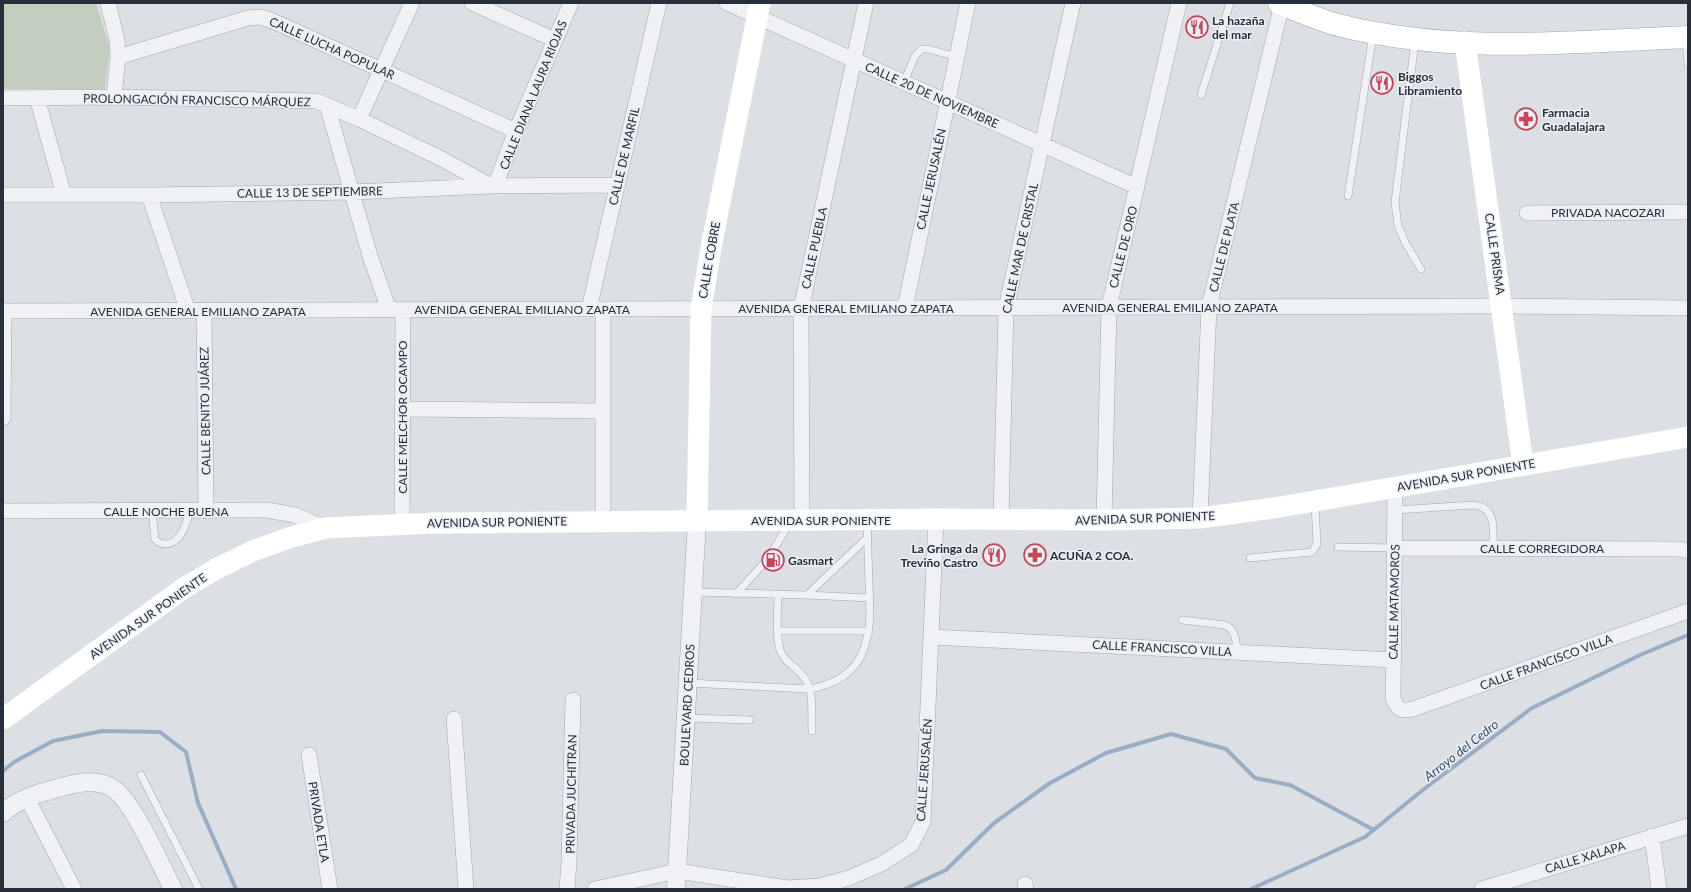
<svg xmlns="http://www.w3.org/2000/svg" width="1691" height="892" font-family="Lato,sans-serif">
  <rect width="100%" height="100%" fill="#dce0e5"/>
  <!-- green -->
  <path fill="#c3cfbe" d="M3,3h93l14,45 -5,41h-102z"/>
  <g fill="none" stroke-linecap="round" stroke-linejoin="round">
    <!-- stream -->
    <path stroke="#99aec4" stroke-width="4" d="M3,771l11,-9 39,-21 49,-10 58,1 26,20 12,51 38,86
      M905,889l41,-19 48,-47 56,-40 56,-30 65,-19 55,15 29,29 35,7 84,45
      M1251,889l114,-52 59,-48 108,-81 108,-53 48,-20"/>
    <!-- service casing -->
    <g stroke="#a2a7af" stroke-width="8">
      <path id="service" d="M1686,39l2,25
        M1415,41l-20,161 3,24 8,18 15,25
        M904,82l11,-26 7,-7h6l29,8
        M1201,95l29,-92
        M1348,196l25,-162
        M1395,510l78,-5c24,2 20,24 20,43
        M152,511l3,28c3,4 6,5 11,5 16,-1 20,-21 24,-33
        M1338,547l57,1
        M1250,558l62,-6 5,-8 -2,-41
        M694,592l113,3 62,3
        M736,594l31,-34 22,-36
        M778,595c0,17 -3,38 2,55 4,12 15,16 22,25 13,13 9,38 10,56
        M807,595l60,-57
        M1182,620l43,5c11,5 11,16 12,27
        M778,631h91
        M688,683l122,6c43,-9 57,-30 60,-73l-3,-95
        M687,718l63,2
        M141,775l58,114"/>
    </g>
    <!-- minor casing -->
    <g stroke="#a2a7af" stroke-width="16">
      <path id="minor" d="M108,3l9,37 1,17 -4,40
        M472,3l83,37
        M727,3l410,184
        M118,57l130,-39 12,-1 13,4 243,110
        M3,98l111,-1 203,4 42,18 83,40 49,27
        M37,98l27,97
        M327,105l43,151 19,54
        M359,119l53,-116
        M495,186l21,-55 55,-128
        M3,195h146l203,-3 139,-6 127,-1
        M149,195l39,116
        M1527,213l161,-1
        M905,308l63,-305
        M589,309l70,-306
        M603,309v212
        M3,311l1499,-5 186,2
        M204,311l2,200
        M403,409l200,2
        M3,418l1,-107
        M1395,488l-2,210c4,11 8,14 20,11l275,-98
        M3,511l263,-1 29,5 30,13
        M1200,518l9,-211 73,-303
        M802,520l-1,-211 65,-306
        M1001,520l5,-212 67,-305
        M1104,520l5,-213 70,-304
        M402,524l1,-214
        M1395,548l284,1 9,2
        M931,637l462,23
        M454,719l12,170
        M309,755l21,134
        M27,798l47,91
        M1652,836l7,53
        M1025,884l1,5
        M567,889l2,-27 4,-162
        M595,889l82,-18 111,17 31,-2 30,-8 32,-14 30,-19 12,-23 13,-303
        M1482,889l206,-63"/>
    </g>
    <!-- tertiary casing -->
    <g stroke="#a2a7af" stroke-width="19">
      <path id="tertiary" d="M3,813c15,-14 36,-20 55,-25 17,-5 35,-9 51,-2 22,9 52,80 64,103
        M676,889l21,-369"/>
    </g>
    <!-- primary casing -->
    <g stroke="#9ca5b0" stroke-width="23">
      <path id="primary" d="M1279,3c21,8 41,18 63,23 113,28 231,16 346,11"/>
    </g>
    <!-- service -->
    <use href="#service" stroke="#eff1f4" stroke-width="7"/>
    <!-- minor -->
    <use href="#minor" stroke="#eff1f4" stroke-width="15"/>
    <!-- tertiary -->
    <use href="#tertiary" stroke="#eff1f4" stroke-width="18"/>
    <!-- secondary -->
    <path stroke="#fff" stroke-width="21" d="M1465,42l58,423
      M697,520l4,-211 11,-67 48,-239
      M3,719l181,-131 32,-19 39,-19 37,-13 33,-9 110,-5 501,-4 168,1 96,-2 74,-10 414,-71"/>
    <!-- primary -->
    <use href="#primary" stroke="#fff" stroke-width="22"/>
  </g>
  <!-- icons -->
  <defs>
    <g id="restaurant-ring" transform="scale(1.15)"><circle r="9.5" fill="#ebeff3" stroke="#c5475c" stroke-width="1.5"/><path d="M-5-6h1v4h1v-4h1v4h1v-4h1v5L-1.5 .5V6h-2V.5L-5-1ZM5-6V6H3V1.5H1.5Q1.5-4 5-6Z" fill="#c5475c"/></g>
    <g id="pharmacy-ring" transform="scale(1.15)"><circle r="9.5" fill="#ebeff3" stroke="#c5475c" stroke-width="1.5"/><path d="M-2-6h4v4h4v4h-4v4h-4v-4h-4v-4h4Z" fill="#c5475c"/></g>
    <g id="fuel-ring" transform="scale(1.15)"><circle r="9.5" fill="#ebeff3" stroke="#c5475c" stroke-width="1.5"/><path d="M-5.5-6h7V0h2V4h1.3V-2.5L3-4.5l.8-.8L6-3V5H2.5V1h-1V6h-7ZM-4.2-4.7v3.2H.2V-4.7Z" fill="#c5475c"/></g>
  </defs>
  <g fill-rule="evenodd">
    <use href="#restaurant-ring" x="1197" y="27"/>
    <use href="#restaurant-ring" x="1382" y="83"/>
    <use href="#pharmacy-ring" x="1526" y="119"/>
    <use href="#restaurant-ring" x="994" y="555"/>
    <use href="#pharmacy-ring" x="1035" y="555"/>
    <use href="#fuel-ring" x="773" y="560"/>
  </g>
  <g text-anchor="middle" dominant-baseline="central" stroke-width="3" stroke-linejoin="round" paint-order="stroke">
    <!-- poi labels -->
    <g font-size="12" font-weight="bold" fill="#272f3b" stroke="#ebeff3" text-anchor="start">
      <text x="1212" y="20">La hazaña<tspan x="1212" dy="14">del mar</tspan></text>
      <text x="1398" y="76">Biggos<tspan x="1398" dy="14">Libramiento</tspan></text>
      <text x="1542" y="112">Farmacia<tspan x="1542" dy="14">Guadalajara</tspan></text>
      <text x="978" y="548" text-anchor="end">La Gringa da<tspan x="978" dy="14">Treviño Castro</tspan></text>
      <text x="1050" y="555">ACUÑA 2 COA.</text>
      <text x="788" y="560">Gasmart</text>
    </g>
    <!-- street labels -->
    <g font-size="12" fill="#272f3b" stroke="#ebeff3">
      <text transform="translate(332 48) rotate(24)">CALLE LUCHA POPULAR</text>
      <text transform="translate(533 95) rotate(-68)">CALLE DIANA LAURA RIOJAS</text>
      <text transform="translate(932 95) rotate(24)">CALLE 20 DE NOVIEMBRE</text>
      <text transform="translate(197 100) rotate(1)">PROLONGACIÓN FRANCISCO MÁRQUEZ</text>
      <text transform="translate(624 156) rotate(-77)">CALLE DE MARFIL</text>
      <text transform="translate(931 179) rotate(-78)">CALLE JERUSALÉN</text>
      <text transform="translate(310 192) rotate(-1)">CALLE 13 DE SEPTIEMBRE</text>
      <text x="1608" y="212">PRIVADA NACOZARI</text>
      <text transform="translate(1123 247) rotate(-76)">CALLE DE ORO</text>
      <text transform="translate(1224 247) rotate(-76)">CALLE DE PLATA</text>
      <text transform="translate(814 248) rotate(-78)">CALLE PUEBLA</text>
      <text transform="translate(1020 248) rotate(-78)">CALLE MAR DE CRISTAL</text>
      <text transform="translate(1495 254) rotate(82)">CALLE PRISMA</text>
      <text transform="translate(709 260) rotate(-80)">CALLE COBRE</text>
      <text x="1170" y="307">AVENIDA GENERAL EMILIANO ZAPATA</text>
      <text x="846" y="308">AVENIDA GENERAL EMILIANO ZAPATA</text>
      <text x="522" y="309">AVENIDA GENERAL EMILIANO ZAPATA</text>
      <text x="198" y="311">AVENIDA GENERAL EMILIANO ZAPATA</text>
      <text transform="translate(205 411) rotate(-91)">CALLE BENITO JUÁREZ</text>
      <text transform="translate(402 417) rotate(-90)">CALLE MELCHOR OCAMPO</text>
      <text transform="translate(1466 475) rotate(-10)">AVENIDA SUR PONIENTE</text>
      <text x="166" y="511">CALLE NOCHE BUENA</text>
      <text transform="translate(1145 518) rotate(-2)">AVENIDA SUR PONIENTE</text>
      <text x="821" y="520">AVENIDA SUR PONIENTE</text>
      <text transform="translate(497 522) rotate(-1)">AVENIDA SUR PONIENTE</text>
      <text x="1542" y="548">CALLE CORREGIDORA</text>
      <text transform="translate(1394 602) rotate(-89)">CALLE MATAMOROS</text>
      <text transform="translate(148 616) rotate(-35)">AVENIDA SUR PONIENTE</text>
      <text transform="translate(1162 648) rotate(3)">CALLE FRANCISCO VILLA</text>
      <text transform="translate(1546 662) rotate(-20)">CALLE FRANCISCO VILLA</text>
      <text transform="translate(687 705) rotate(-87)">BOULEVARD CEDROS</text>
      <text transform="translate(924 770) rotate(-86)">CALLE JERUSALÉN</text>
      <text transform="translate(571 794) rotate(-89)">PRIVADA JUCHITRAN</text>
      <text transform="translate(319 822) rotate(81)">PRIVADA ETLA</text>
      <text transform="translate(1585 857) rotate(-17)">CALLE XALAPA</text>
    </g>
    <!-- water labels -->
    <g font-size="13" font-style="italic" fill="#344e6c" stroke="#ebeff3">
      <text transform="translate(1461 750) rotate(-38)">Arroyo del Cedro</text>
    </g>
  </g>
  <!-- border -->
  <rect width="1691" height="892" fill="none" stroke="#272f3b" stroke-width="8"/>
</svg>
